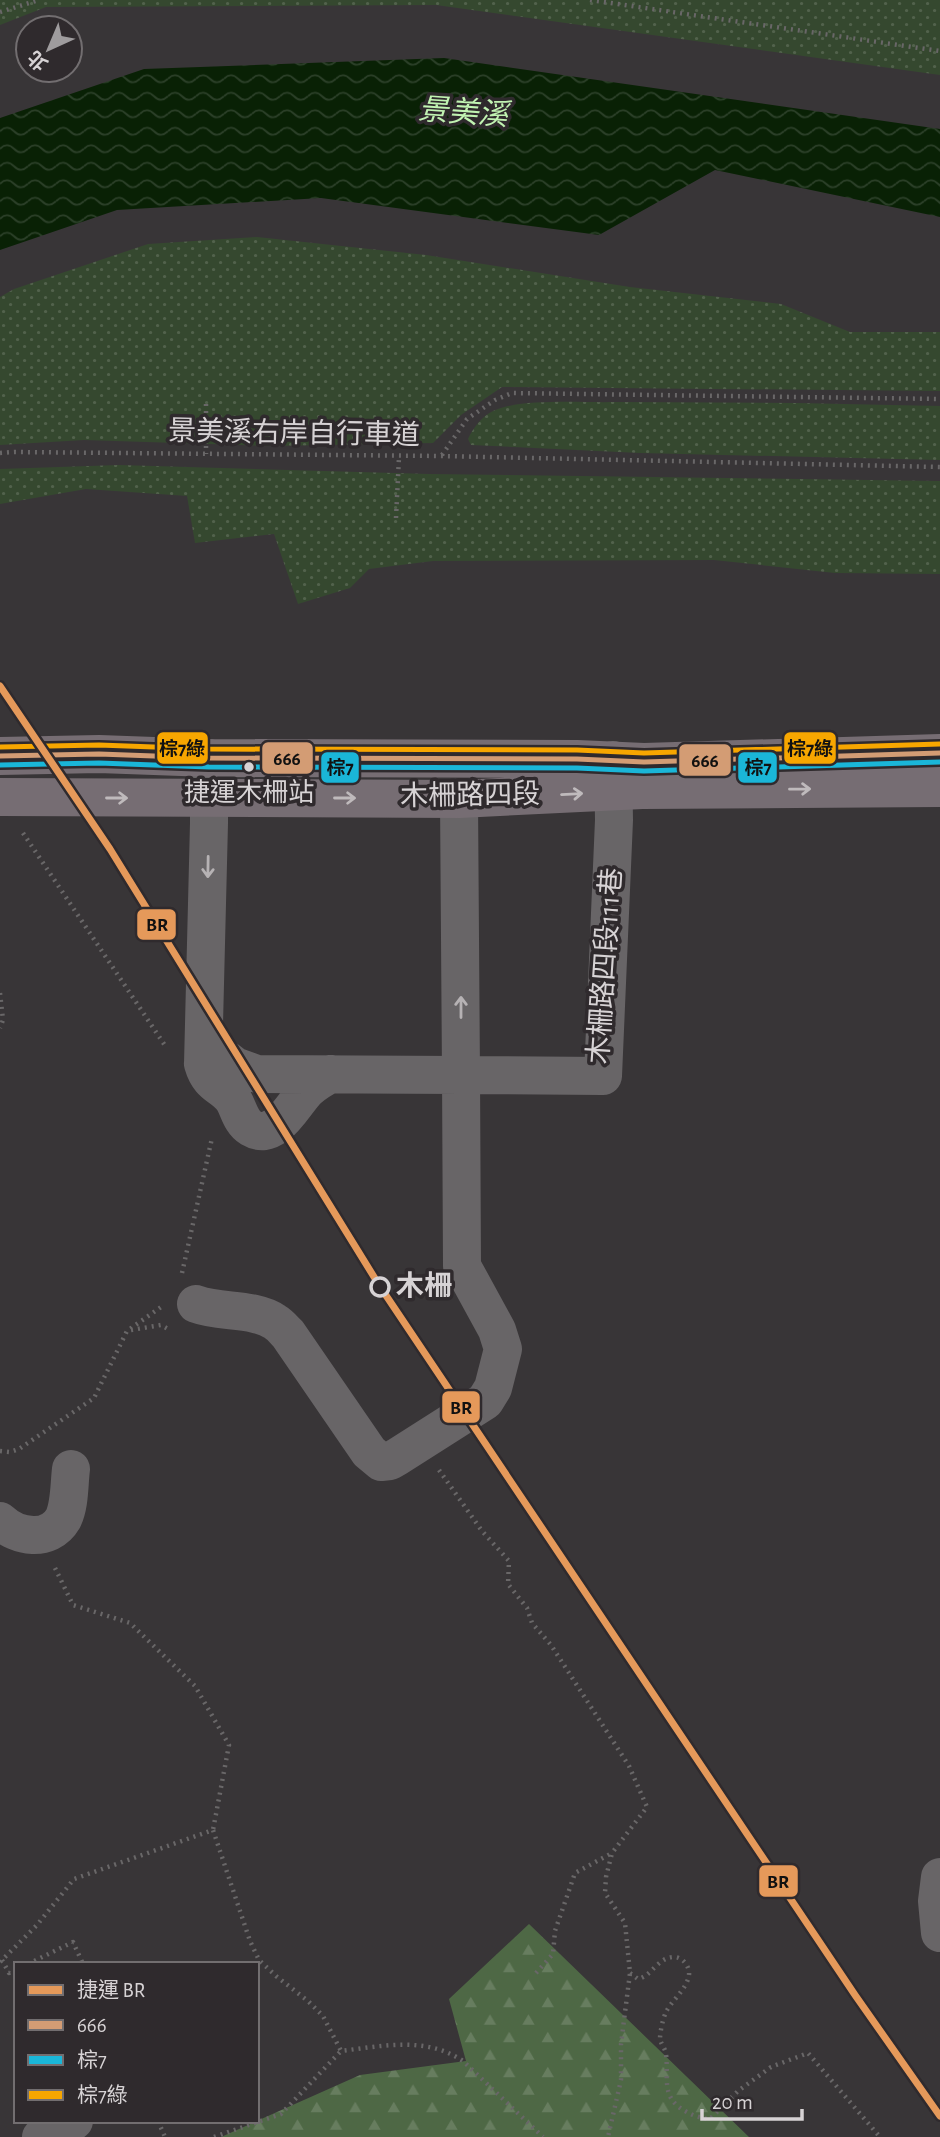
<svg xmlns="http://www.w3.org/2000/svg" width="940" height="2137" font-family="'Alegreya Sans','Noto Sans TC',sans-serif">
  <defs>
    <pattern id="green-dots" width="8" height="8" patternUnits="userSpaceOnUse" patternTransform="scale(1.75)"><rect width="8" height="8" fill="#35482f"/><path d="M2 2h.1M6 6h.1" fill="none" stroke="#52624c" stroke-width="1.8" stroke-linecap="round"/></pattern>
    <pattern id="forest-firs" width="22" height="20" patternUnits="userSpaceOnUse" patternTransform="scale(1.75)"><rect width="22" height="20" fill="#4e6845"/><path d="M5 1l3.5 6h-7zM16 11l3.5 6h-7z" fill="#677d5f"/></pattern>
    <pattern id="water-waves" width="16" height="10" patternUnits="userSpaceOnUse" patternTransform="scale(1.75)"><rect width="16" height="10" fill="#092105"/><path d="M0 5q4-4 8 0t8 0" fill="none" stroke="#2c4029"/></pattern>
  </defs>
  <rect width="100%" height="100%" fill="#383537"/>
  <!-- green -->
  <path fill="url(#green-dots)" d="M0,0h940v75l-504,-70 -390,2 -46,18z
    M257,237l169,18 204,32 151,17 69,28h90v59l-438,-4 -41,28 -28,28 -161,3 -188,-6 -84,5v-148l14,-8 134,-45z
    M615,402l181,1 144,3v54l-300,-7 -169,-8 -3,-6c5,-11 14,-23 25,-28 27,-13 90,-8 122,-9z
    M119,465l310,9 511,7v93l-105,-1 -121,-13 -281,1 -64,8 -19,19 -52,16 -24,-70 -79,9 -8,-47 -101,-7 -86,15v-35z"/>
  <!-- forest -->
  <path fill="url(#forest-firs)" d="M529,1924l220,213h-528l139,-62 106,-14 -17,-62z"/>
  <!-- water -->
  <path fill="url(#water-waves)" d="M444,58l496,71v88l-225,-47 -116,65 -278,-37 -204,12 -117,40v-132l144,-49z"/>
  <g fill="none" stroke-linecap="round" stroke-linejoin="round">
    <!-- path -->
    <path stroke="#696768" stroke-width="4.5" stroke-dasharray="2 5" stroke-linecap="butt" d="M590,0l350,51
      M0,12l39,-12
      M206,404v50
      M0,453l14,-1 428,4 498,11
      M442,455l25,-36 28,-19 17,-7 428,6
      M396,518l3,-61
      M23,833l143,214
      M0,993l3,27 -3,8
      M182,1273l30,-135
      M131,1330l30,-5 9,5
      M0,1451l10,1 9,-3 75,-51 33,-67 34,-24
      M439,1470l43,61 27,30 -1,23 19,24 5,15 19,22 78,121 18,41 -35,46
      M55,1568l18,37 57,18 65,63 34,59 -16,85
      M2,1960l7,13 7,-3
      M0,1962l37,-37 37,-46 139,-49 37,111 9,19 17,16 32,25 15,15 18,35c41,-5 85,-15 122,10l80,76
      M28,1964l45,-22 10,22
      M536,1973l17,-19 2,-23 20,-58 37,-20 -6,24 -1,16 20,30 5,50 -9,71v36l-13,57
      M630,1973l8,6c14,-3 20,-22 36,-22 9,0 16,10 15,18 -2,14 -17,25 -23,37 -3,6 -6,20 -6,27 1,5 5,9 6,15 3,24 -6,43 19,57 9,5 15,7 25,8l28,-28 33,-24 37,-14 72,84
      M158,2121l7,16
      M214,2137l67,-23 60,-63"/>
    <!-- minor -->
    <path stroke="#686567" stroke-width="38" d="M203,1064l6,-241v-65
      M331,1074c-8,4 -16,9 -23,15 -14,13 -32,54 -57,39 -10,-6 -12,-18 -17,-27 -10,-16 -24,-13 -31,-37l7,-7 12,-1 13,10 22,8 204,1 -2,-276
      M196,1304c24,9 59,4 79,18 5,3 9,8 13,12l81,118 12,10 9,-1 7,-4 88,-56 8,-13 10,-39 -6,-19 -35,-64 -1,-191 142,1 11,-256 -1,-60
      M0,1521c17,16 49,22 63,-2 7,-14 6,-34 8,-50
      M940,1877l-3,24 3,32
      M41,2137l33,-16"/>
    <!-- major -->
    <path stroke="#766d73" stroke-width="38" d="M0,756l99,-2 110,4 368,1 67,3 296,-9
      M0,797l459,2 183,-9 298,-2"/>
    <!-- bus-1 casing -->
    <g stroke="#2f2a2d" stroke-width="10">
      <path id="bus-1" d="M0,756l99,-2 110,4 368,1 67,3 296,-9"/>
    </g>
    <!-- bus-2 casing -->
    <g stroke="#2f2a2d" stroke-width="10">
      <path id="bus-2" d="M0,765l99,-2 110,4 368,1 67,3 296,-9"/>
    </g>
    <!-- bus-3 casing -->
    <g stroke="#2f2a2d" stroke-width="10">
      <path id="bus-3" d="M0,747l99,-2 110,4 368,1 67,3 296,-9"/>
    </g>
    <!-- bus-1 -->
    <use href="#bus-1" stroke="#d39c74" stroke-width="5"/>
    <!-- bus-2 -->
    <use href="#bus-2" stroke="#1ab6d8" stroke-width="5"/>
    <!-- bus-3 -->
    <use href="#bus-3" stroke="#f7a600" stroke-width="5"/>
    <!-- metro-1 casing -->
    <g stroke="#2f2a2d" stroke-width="12">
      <path id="metro-1" d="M0,686l110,163 269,436 476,710 85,121"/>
    </g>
    <!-- metro-1 -->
    <use href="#metro-1" stroke="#e5995a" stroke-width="7"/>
  </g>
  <!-- one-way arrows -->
  <defs><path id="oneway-shaft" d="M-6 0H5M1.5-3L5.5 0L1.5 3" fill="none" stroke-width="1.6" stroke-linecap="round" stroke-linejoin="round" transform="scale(1.75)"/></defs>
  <g stroke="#bfbabc">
    <use href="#oneway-shaft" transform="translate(800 789) rotate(-1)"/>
    <use href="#oneway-shaft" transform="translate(572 794) rotate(-3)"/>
    <use href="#oneway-shaft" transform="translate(117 798)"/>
    <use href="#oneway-shaft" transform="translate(345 798)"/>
  </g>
  <g stroke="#b6b2b4">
    <use href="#oneway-shaft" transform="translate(208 867) rotate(91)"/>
    <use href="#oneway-shaft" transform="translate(461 1007) rotate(-90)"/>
  </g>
  <!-- markers -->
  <circle fill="#d7d3d5" stroke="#2f2a2d" stroke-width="2.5" cx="249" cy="767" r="6"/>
  <circle fill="#2f2a2d" stroke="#d7d3d5" stroke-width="3.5" cx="380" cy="1287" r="9"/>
  <g text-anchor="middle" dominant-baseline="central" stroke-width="7" stroke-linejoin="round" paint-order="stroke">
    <!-- bus labels -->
    <g font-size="26" fill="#d7d3d5" stroke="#2f2a2d">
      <text x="249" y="793">捷運木柵站</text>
    </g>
    <!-- street labels -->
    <g font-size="28" fill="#d7d3d5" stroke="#2f2a2d">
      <text transform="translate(294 434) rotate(1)">景美溪右岸自行車道</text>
      <text transform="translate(470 796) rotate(-1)">木柵路四段</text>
      <text transform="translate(606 966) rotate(-86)">木柵路四段111巷</text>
    </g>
    <!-- stop labels -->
    <g font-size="28" font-weight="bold" fill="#d7d3d5" stroke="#2f2a2d" text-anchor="start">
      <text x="396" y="1287">木柵</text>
    </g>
    <!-- water labels -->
    <g font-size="30" font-style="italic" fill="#c1f3b2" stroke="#2f2a2d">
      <text transform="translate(463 113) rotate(4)">景美溪</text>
    </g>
  </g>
  <g stroke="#2f2a2d" stroke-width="2.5">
    <rect x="783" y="731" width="54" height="34" rx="7" fill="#f7a600"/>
    <rect x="156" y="731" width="53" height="34" rx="7" fill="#f7a600"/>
    <rect x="261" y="741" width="53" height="34" rx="7" fill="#d39c74"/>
    <rect x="678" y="743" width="54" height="34" rx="7" fill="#d39c74"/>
    <rect x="320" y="751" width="40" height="33" rx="7" fill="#1ab6d8"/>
    <rect x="737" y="751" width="41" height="33" rx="7" fill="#1ab6d8"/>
    <rect x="136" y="908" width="41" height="33" rx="7" fill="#e5995a"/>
    <rect x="441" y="1390" width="40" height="34" rx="7" fill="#e5995a"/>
    <rect x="758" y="1864" width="41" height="34" rx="7" fill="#e5995a"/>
  </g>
  <g font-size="19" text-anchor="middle" font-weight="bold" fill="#111">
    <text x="810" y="755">棕7綠</text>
    <text x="182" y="755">棕7綠</text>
    <text x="287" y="765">666</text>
    <text x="705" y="767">666</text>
    <text x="340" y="774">棕7</text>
    <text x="758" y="774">棕7</text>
    <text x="157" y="931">BR</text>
    <text x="461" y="1414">BR</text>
    <text x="778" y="1888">BR</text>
  </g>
  <!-- legend -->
  <rect x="14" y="1962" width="245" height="161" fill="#2f2a2d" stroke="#726e70" stroke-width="2"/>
  <rect x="28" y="1985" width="35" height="10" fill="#e5995a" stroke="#726e70" stroke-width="2"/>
  <text x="77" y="1997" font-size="21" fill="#d7d3d5">捷運 BR</text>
  <rect x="28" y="2020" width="35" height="10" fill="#d39c74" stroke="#726e70" stroke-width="2"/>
  <text x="77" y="2032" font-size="21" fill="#d7d3d5">666</text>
  <rect x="28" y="2055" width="35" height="10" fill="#1ab6d8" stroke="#726e70" stroke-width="2"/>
  <text x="77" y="2067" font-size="21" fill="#d7d3d5">棕7</text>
  <rect x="28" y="2090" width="35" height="10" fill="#f7a600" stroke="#726e70" stroke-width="2"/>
  <text x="77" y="2102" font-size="21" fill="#d7d3d5">棕7綠</text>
  <!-- north arrow -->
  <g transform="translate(49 49) rotate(224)"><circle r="33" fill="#2f2a2d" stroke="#726e70" stroke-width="2"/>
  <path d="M0-5L12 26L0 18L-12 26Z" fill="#9f9c9e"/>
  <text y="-10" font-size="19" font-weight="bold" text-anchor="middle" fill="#d7d3d5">北</text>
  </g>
  <!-- scale -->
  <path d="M702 2109v10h100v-10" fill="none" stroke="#d7d3d5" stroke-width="3.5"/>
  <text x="712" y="2109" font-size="21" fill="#d7d3d5" stroke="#2f2a2d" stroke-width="5" paint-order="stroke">20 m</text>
</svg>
